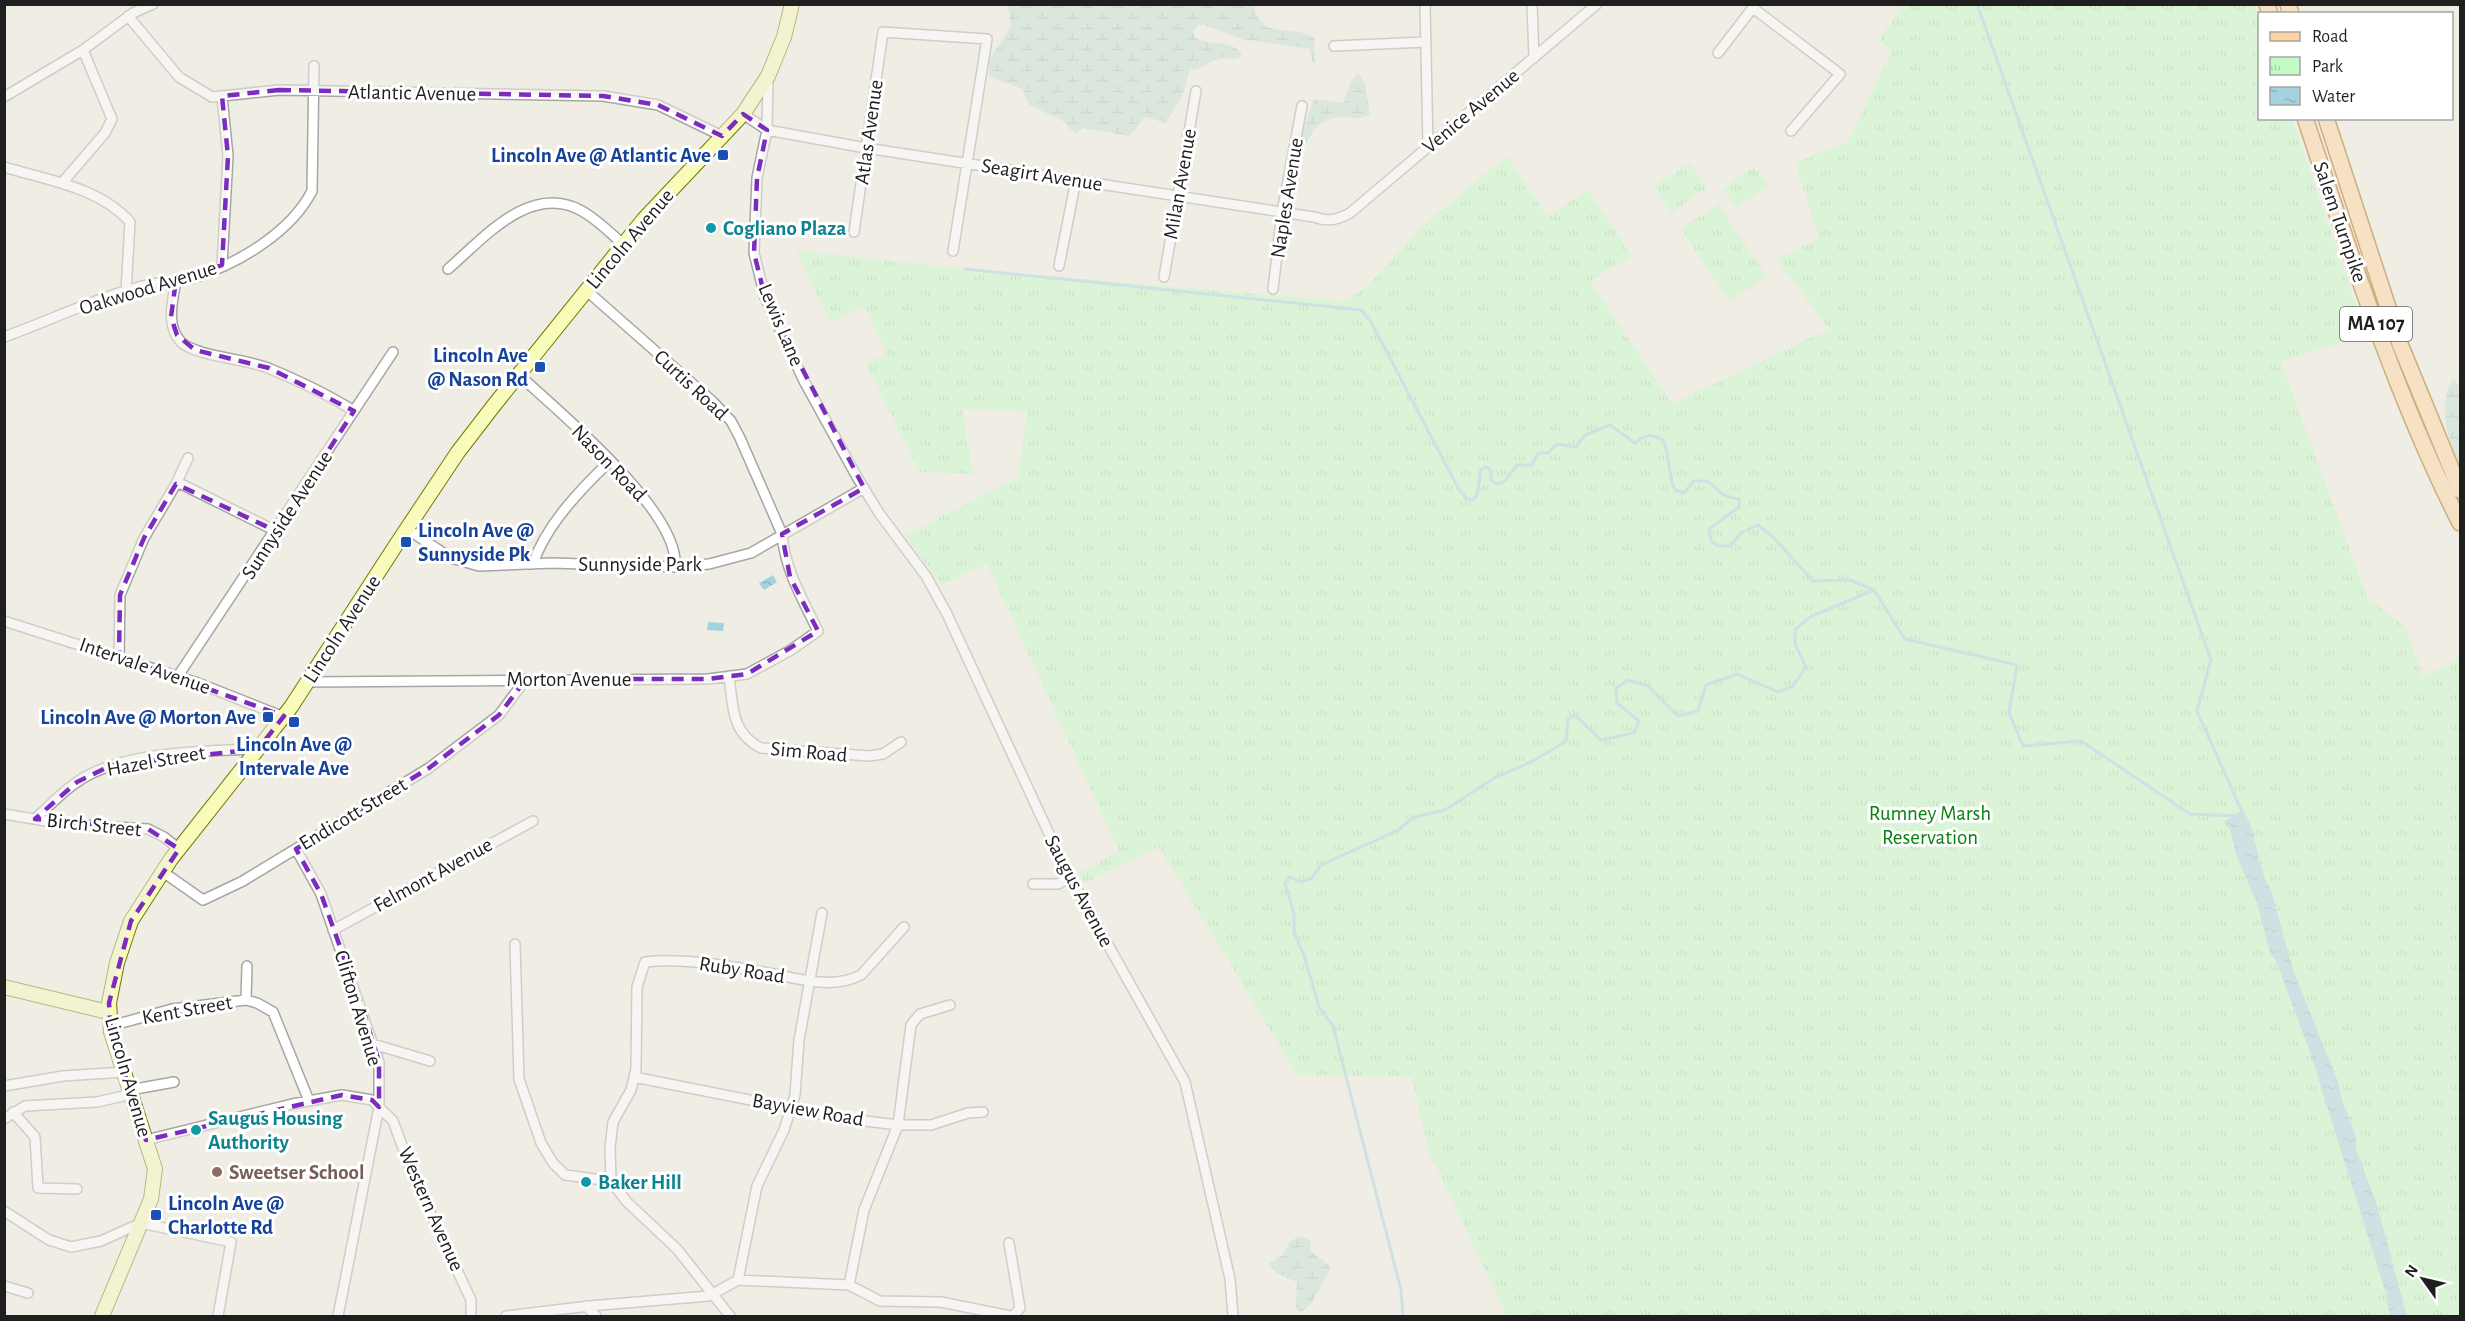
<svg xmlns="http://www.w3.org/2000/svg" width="2465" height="1321" font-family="'Alegreya Sans',sans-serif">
  <defs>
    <pattern id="wetland-marsh" width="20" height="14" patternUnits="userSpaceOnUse" patternTransform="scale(1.5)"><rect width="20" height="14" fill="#c2dfd1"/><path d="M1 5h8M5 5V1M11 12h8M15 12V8" fill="none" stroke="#a6bfb3"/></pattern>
    <pattern id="park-tufts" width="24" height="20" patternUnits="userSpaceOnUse" patternTransform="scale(1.5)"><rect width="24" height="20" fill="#c2fbc6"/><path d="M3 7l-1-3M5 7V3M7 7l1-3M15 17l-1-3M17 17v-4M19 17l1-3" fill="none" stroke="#a6d7aa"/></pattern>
    <pattern id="water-ripples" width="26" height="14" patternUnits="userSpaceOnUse" patternTransform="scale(1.5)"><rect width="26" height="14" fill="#a5d2df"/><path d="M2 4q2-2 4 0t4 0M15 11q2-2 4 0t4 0" fill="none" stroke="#8eb4bf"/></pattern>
  </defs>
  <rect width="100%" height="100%" fill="#f0ede5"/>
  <!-- wetland -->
  <path fill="url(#wetland-marsh)" d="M1008,5h246c7,37 36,18 60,33l1,31 -6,-20 -67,-10 -38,-14h-6l-5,7 4,7c14,6 39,1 45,17 -8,6 -11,2 -19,2 -11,0 -21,12 -33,12l-7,24 -17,29 -21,-6 -15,19 -47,-8 -8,6 -12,-13 -34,-16 -7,-16 -33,-13v-16l22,-33z
    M1358,73c10,8 9,29 12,41 -17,11 -35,-7 -54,14 -7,7 -9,17 -15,25l-3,-2 1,-10 15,-42 29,4 8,-22z
    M2454,378l6,10v77c-11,-23 -25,-63 -6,-87z
    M1301,1236l9,4 1,12 18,13 1,5 -19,34 -10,9 -5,-6 1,-25 -21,-9 -7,-10 14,-8 7,-14z"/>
  <!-- park -->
  <path fill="url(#park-tufts)" d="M1902,5h352l6,16v97l32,1 74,215 -85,28 86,235 39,31 17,49 37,-18v657h-953l-79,-166 -16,-73 -115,-2 -138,-228 -75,36 -6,-10 41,-22 -132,-287 -46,21 -36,-50 113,-58 9,-65 -65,-3 11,65 -54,-2 -53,-108 21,-11 -23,-47 -34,16 -33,-70 4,-1 135,15 407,35 22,-12 54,-60 88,-73 40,60 41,-26 44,66 -42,25 82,123 157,-75 -53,-70 43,-20 -24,-76 53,-21 44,-92 -13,-10z
    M1690,163l17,25 -36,25 -17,-27z
    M1754,167l14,19 -32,21 -14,-18z
    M1718,204l49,73 -38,25 -48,-74z"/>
  <!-- water -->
  <path fill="url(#water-ripples)" d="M773,575l4,7 -13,8 -5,-7z
    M708,622l16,1 -1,8 -16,-1z
    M2243,810l7,13 8,31 1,15 12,21 22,80 44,109 6,24 13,34v12l21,56 30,111h-17l-3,-19 -76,-242 -34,-92 -7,-11 -13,-49 -20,-46 -7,-28 -6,-7z"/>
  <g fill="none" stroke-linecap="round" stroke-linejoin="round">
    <!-- stream -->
    <path stroke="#a5d2df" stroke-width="3" d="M1977,4l234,656 -14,51 45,101
      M965,269l396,41 9,10 88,168 8,10 7,2 4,-5 4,-26 6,-2 4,4v9l6,4 8,-3 12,-16h15l6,-12h10l9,-9 19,3 9,-12 25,-10 25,18c10,-9 16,-9 28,-3 8,17 4,34 12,50l9,3 10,-12c23,-1 15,5 30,14 3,2 10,3 15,4v8l-30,22 2,12 7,5h12l11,-13 17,-8 14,11 41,45 37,-1 24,10
      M2258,861l5,16
      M1403,1316l-2,-26 -68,-264 -14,-19 -15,-52 -10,-22v-19l-9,-31 5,-6 11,5 11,-4 9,-13 76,-34 17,-14 31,-7 51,-33 37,-16 33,-20 2,-22 7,-4 26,25 33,-7 5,-12 -22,-18 -1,-15 12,-8 20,6 30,30 20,-5 8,-26 31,-11 41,18 15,-6 13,-19 -11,-23v-14l15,-13 64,-27 31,49 112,26 -8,47 14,34 58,-5 109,73 47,2"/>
    <!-- street casing -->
    <g stroke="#a6a6a6" stroke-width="12">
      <path id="street" d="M1425,4l3,143
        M1532,4l2,54
        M1753,8l87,66 -49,57
        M128,16l51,61 33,20 67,-7 324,6 55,9 64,31
        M1334,46l92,-4
        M1718,53l37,-48
        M768,78l-1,52 -10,48 -3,75 11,44 39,84 53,96 22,36 47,63 21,38 118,254 120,214 45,197 3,37
        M4,97l79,-47 50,-37 20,-9
        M743,114l24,16 99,18 448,69c14,5 23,3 36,-4l247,-209
        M4,167c43,13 95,20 126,55l-4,70
        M62,183l43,-50 7,-14 -29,-69
        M854,232l29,-200 104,7 -34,212
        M222,265l6,-109 -6,-60
        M1059,266l17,-86
        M448,269c34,-29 81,-86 132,-59 16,8 30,23 44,35
        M1164,277l32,-186
        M176,280c-3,20 -11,45 5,62 14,14 65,17 87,26 29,12 59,26 86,43
        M1273,289l9,-77 20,-106
        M4,337c47,-17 94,-40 142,-52 16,-4 34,-3 50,-8 43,-14 95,-45 116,-86l2,-125
        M518,374c40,37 163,138 157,193
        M176,484h5l95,47
        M407,529l44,29 28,8 73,-3 123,4 34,-3 42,-11 113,-65
        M533,564c13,-39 47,-74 77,-103
        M4,621l194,62 86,34
        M119,657l1,-62 24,-57 32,-54 12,-26
        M178,676l215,-324
        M729,676c4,30 2,57 32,72l108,8 14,-2 18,-12
        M308,682l400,-3 39,-5 44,-24 27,-19c-16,-33 -33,-61 -36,-97l-42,-96 -9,-17 -18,-19 -127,-112
        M4,814l60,10 84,5 16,8 15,12
        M35,819c13,-12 27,-27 42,-37 44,-31 128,-31 181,-33
        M296,849l25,45 58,168v45l-41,209
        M163,872l40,28 40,-19 186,-113 70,-53 27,-36
        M1033,884h25l12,-7
        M333,930l200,-109
        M515,944l4,135 22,64 12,20 12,12 46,6 16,21 50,47 53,67
        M246,1000l1,-34
        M111,1026l61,-17 74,-9 11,3 16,9 36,89
        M373,1044l57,17
        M634,1077l207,41 57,7h33l37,-12 15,-1
        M4,1086l59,-10 61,-4
        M130,1090l44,-8
        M13,1112l22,25 3,51 39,1
        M4,1119l21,-13 72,-4 35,-8
        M146,1140l146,-36 50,-9 30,5 21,21 21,57 57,122v16
        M611,1181l-1,-33 3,-26 18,-32 5,-21 1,-82 8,-25c42,-5 88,5 130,12 28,6 59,15 86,1l43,-48
        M4,1211l45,29 22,7 30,-6 40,-18 90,19 -13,74
        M1009,1243l11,65 -7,8
        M738,1280l19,-94 27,-56 11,-35 4,-55 23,-127
        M849,1285l15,-75 34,-85 13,-100 9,-11 30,-9
        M4,1286l24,7
        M586,1306l10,10
        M506,1316l83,-10 120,-10 29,-16 111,5 31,16 61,1 69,14"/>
    </g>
    <!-- secondary casing -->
    <g stroke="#6f7b02" stroke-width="16">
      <path id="secondary" d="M4,987l104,25
        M102,1316l49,-117 4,-30 -44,-137 -2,-29 8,-40 14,-42 40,-62 120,-152 105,-162 62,-93 37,-48 149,-185 99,-105 25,-38 16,-39 8,-33"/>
    </g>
    <!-- primary casing -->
    <g stroke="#9b6600" stroke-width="18">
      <path id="primary" d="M2267,4l3,10
        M2288,4l3,10
        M2305,118c46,138 90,276 155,405
        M2326,118l74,226 60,146"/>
    </g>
    <!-- street -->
    <use href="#street" stroke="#fff" stroke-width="9"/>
    <!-- secondary -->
    <use href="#secondary" stroke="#f8fbb9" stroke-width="14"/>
    <!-- primary -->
    <use href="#primary" stroke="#fed39d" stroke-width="15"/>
  </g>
  <!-- marked area -->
  <path d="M0 0H2465V1321H0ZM279,90l324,6 55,9 64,31 21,-22 24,16 -10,48 -3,75 11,44 99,191 -82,46 8,43 28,54 -71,43 -39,5h-182l-27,36 -70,53 -133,81 25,45 44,122 14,46v45l-7,-7 -30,-5 -196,45 -35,-108 -2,-29 22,-82 48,-72 -31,-20 -113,-10 42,-37 35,-17 146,-16 26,-33 -165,-59 1,-62 24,-57 32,-54 100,47 78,-120 -85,-43 -74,-18 -18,-15 -6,-18 5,-37 46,-15 6,-109 -6,-60z" fill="#f0ede5" fill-opacity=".55" fill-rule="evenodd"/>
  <path fill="none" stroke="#7b2cbf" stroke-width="4.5" stroke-dasharray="12 8" stroke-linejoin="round" d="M279,90l324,6 55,9 64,31 21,-22 24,16 -10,48 -3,75 11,44 99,191 -82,46 8,43 28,54 -71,43 -39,5h-182l-27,36 -70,53 -133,81 25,45 44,122 14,46v45l-7,-7 -30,-5 -196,45 -35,-108 -2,-29 22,-82 48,-72 -31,-20 -113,-10 42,-37 35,-17 146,-16 26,-33 -165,-59 1,-62 24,-57 32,-54 100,47 78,-120 -85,-43 -74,-18 -18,-15 -6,-18 5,-37 46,-15 6,-109 -6,-60z"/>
  <!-- markers -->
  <g fill="#1a4fb4" stroke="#fff" stroke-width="2">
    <rect x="717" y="149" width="12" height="12" rx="3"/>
    <rect x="534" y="361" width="12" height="12" rx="3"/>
    <rect x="400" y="536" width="12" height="12" rx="3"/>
    <rect x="262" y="711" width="12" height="12" rx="3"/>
    <rect x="288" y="716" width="12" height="12" rx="3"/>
    <rect x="150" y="1209" width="12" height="12" rx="3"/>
  </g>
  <g fill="#0f9aa8" stroke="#fff" stroke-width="2">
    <circle cx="711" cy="228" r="6"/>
    <circle cx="196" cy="1130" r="6"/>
    <circle cx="586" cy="1182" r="6"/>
  </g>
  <circle fill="#8d6e63" stroke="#fff" stroke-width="2" cx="217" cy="1172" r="6"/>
  <g text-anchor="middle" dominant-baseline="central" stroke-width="6" stroke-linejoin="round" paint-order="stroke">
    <!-- shield labels -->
    <rect fill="#fff" stroke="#626262" stroke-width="1.5" x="2340" y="307" width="72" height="34" rx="4.5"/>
    <g font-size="20" font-weight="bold" fill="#1f1f1f">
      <text x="2376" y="324">MA 107</text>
    </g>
    <!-- street labels -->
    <g font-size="21" fill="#1f1f1f" stroke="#fff">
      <text transform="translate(412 93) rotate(1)">Atlantic Avenue</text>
      <text transform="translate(1471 111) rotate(-40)">Venice Avenue</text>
      <text transform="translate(869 132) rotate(-82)">Atlas Avenue</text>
      <text transform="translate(1042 175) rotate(9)">Seagirt Avenue</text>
      <text transform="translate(1180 184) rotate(-80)">Milan Avenue</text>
      <text transform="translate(1287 198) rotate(-81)">Naples Avenue</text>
      <text transform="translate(2340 222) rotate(71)">Salem Turnpike</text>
      <text transform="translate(630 239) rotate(-50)">Lincoln Avenue</text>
      <text transform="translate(148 288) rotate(-17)">Oakwood Avenue</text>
      <text transform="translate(781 325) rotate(67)">Lewis Lane</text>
      <text transform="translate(691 385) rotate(43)">Curtis Road</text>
      <text transform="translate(609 463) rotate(46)">Nason Road</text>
      <text transform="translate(287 515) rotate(-57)">Sunnyside Avenue</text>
      <text x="640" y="564">Sunnyside Park</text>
      <text transform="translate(342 629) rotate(-57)">Lincoln Avenue</text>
      <text transform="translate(145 666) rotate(19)">Intervale Avenue</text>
      <text x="569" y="679">Morton Avenue</text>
      <text transform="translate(809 752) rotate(5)">Sim Road</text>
      <text transform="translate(156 761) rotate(-10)">Hazel Street</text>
      <text transform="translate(353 814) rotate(-31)">Endicott Street</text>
      <text transform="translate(94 825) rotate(6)">Birch Street</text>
      <text transform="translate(433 875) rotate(-29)">Felmont Avenue</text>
      <text transform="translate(1079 891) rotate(62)">Saugus Avenue</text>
      <text transform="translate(742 970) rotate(9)">Ruby Road</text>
      <text transform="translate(358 1008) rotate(73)">Clifton Avenue</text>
      <text transform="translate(187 1010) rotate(-10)">Kent Street</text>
      <text transform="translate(128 1077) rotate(74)">Lincoln Avenue</text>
      <text transform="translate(808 1110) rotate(10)">Bayview Road</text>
      <text transform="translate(431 1209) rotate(66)">Western Avenue</text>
    </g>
    <!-- transit labels -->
    <g font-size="21" font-weight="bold" fill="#164399" stroke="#fff" text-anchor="end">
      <text x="711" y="155">Lincoln Ave @ Atlantic Ave</text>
      <text x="528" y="355">Lincoln Ave<tspan x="528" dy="24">@ Nason Rd</tspan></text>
      <text x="418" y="530" text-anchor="start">Lincoln Ave @<tspan x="418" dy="24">Sunnyside Pk</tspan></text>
      <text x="256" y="717">Lincoln Ave @ Morton Ave</text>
      <text x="294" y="744" text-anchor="middle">Lincoln Ave @<tspan x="294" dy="24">Intervale Ave</tspan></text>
      <text x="168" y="1203" text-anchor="start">Lincoln Ave @<tspan x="168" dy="24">Charlotte Rd</tspan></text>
    </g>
    <!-- culture labels -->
    <g font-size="21" font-weight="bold" fill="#0d838f" stroke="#fff" text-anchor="start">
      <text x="723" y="228">Cogliano Plaza</text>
      <text x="208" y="1118">Saugus Housing<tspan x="208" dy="24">Authority</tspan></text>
      <text x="598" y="1182">Baker Hill</text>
    </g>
    <!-- park labels -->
    <g font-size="21" fill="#098212" stroke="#fff">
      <text x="1930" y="813">Rumney Marsh<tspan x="1930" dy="24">Reservation</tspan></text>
    </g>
    <!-- education labels -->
    <g font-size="21" font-weight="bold" fill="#785e54" stroke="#fff" text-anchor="start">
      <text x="229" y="1172">Sweetser School</text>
    </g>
  </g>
  <!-- border -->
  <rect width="2465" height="1321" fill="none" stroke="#1f1f1f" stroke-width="12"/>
  <!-- legend -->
  <rect x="2258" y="12" width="195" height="108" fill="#ffffff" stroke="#a5a5a5" stroke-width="1.5"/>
  <rect x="2270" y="32" width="30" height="9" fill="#fed39d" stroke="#a5a5a5" stroke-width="1.5"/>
  <text x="2312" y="42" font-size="18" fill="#1f1f1f">Road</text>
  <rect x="2270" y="57" width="30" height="18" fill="url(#park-tufts)" stroke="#a5a5a5" stroke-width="1.5"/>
  <text x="2312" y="72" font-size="18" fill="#1f1f1f">Park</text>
  <rect x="2270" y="87" width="30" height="18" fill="url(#water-ripples)" stroke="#a5a5a5" stroke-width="1.5"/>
  <text x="2312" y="102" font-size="18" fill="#1f1f1f">Water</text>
  <!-- north arrow -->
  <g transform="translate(2423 1279) rotate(304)" stroke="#ffffff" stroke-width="4.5" paint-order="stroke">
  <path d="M0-4.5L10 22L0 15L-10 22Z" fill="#1f1f1f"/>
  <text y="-9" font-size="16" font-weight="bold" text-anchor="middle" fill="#1f1f1f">N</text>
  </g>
</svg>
